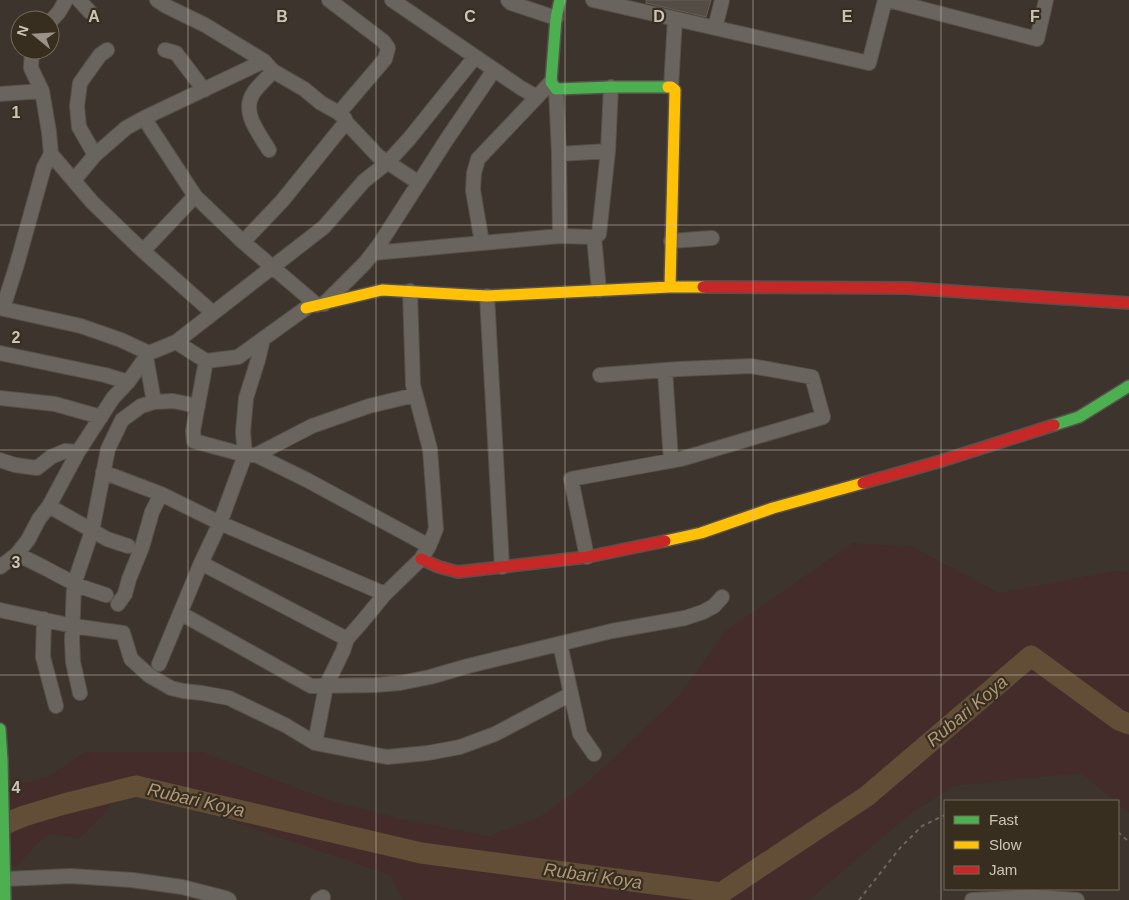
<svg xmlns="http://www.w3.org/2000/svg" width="1129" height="900" font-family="Arial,sans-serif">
  <rect width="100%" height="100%" fill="#3d352d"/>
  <!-- green -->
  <path fill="#432c2a" d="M853,543l60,4 86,46 115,-22 15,1v241l-11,-9v-3h-3l-34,-28 -127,13 -44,28 -101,86h-406l-13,-25 -153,-52 -100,-49 -34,41 -23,23 -29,-4 -13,8 -21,25 -17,-2v-76l47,-11 38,-26h118l128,49 75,19 83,16 51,-19 47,-34 91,-86 49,-67z"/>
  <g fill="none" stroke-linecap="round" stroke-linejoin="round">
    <!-- river -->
    <path stroke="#624e36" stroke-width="21" d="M0,826l24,-10 40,-12 72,-18 285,67 300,40 146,-97 164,-140 88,64 10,4"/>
  </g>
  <!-- building -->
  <path fill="#534d46" stroke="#645e55" d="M646,0h65l-5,17 -60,-14z"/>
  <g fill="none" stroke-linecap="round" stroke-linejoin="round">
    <!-- street casing -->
    <g stroke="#57514b" stroke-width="16">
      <path id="street" d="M79,0l11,12
        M157,0l9,6 39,19 59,36 9,10 31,18 17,14 18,10 6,6 1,3 32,34 41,27
        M329,0l54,41 5,7 -3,11 -46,54
        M392,0l129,88 16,9 14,-15
        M508,0l3,3 45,15
        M593,0l276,63 16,-63
        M888,0l149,39 9,-39
        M50,22l9,-10 7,-12
        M715,28l7,-28
        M32,50l-1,18 11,23 7,41 2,22 41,48 51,49 70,62
        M165,50l11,3 28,37
        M671,87l4,-68
        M556,89l3,65 1,82
        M0,94l42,-3
        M144,118l51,78 48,46 74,63
        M269,150c-10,-17 -29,-38 -15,-58 5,-7 13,-14 19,-21
        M559,154l49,-3
        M95,155l-16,-28 -2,-21 3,-23 20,-28 7,-5
        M74,180l21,-25 31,-27 18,-10 120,-57
        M594,237l5,53
        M671,241l41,-3
        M243,242l39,-41 64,-79
        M482,243l-9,-53 1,-17 4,-14 59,-62
        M143,251l52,-55
        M373,253l187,-17 34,1 5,-3 9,-83 3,-64
        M487,296l15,271
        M324,304l41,-41 14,-18 68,-106 47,-69
        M0,308l81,18 40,14 28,13
        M3,308l14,-44 27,-97 7,-13
        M176,342l148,-115 40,-46 24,-19 21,-23 66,-82
        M0,353l105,22 23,7
        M206,361l-13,70 1,10 51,14h11l51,25 122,66
        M665,370l6,91
        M0,398l55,6 46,13
        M154,402l19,-1 25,5
        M256,455l56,-29 57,-20 46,-11
        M0,460l15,5 22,3 14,-11 14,-6 13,1
        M103,472l58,22 59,29 165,71
        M49,506l58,33 21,7
        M17,554l28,14 34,18 27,9
        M587,557l-16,-78 110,-20 142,-42 -11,-40 -61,-11 -72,3 -79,6
        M201,563l146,76
        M0,567l17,-13 11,-14 11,-21 10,-13 29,-54 35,-54 15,-16 21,-29 27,-11 30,19 32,-4 68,-49
        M118,604l7,-10 4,-15 13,-32 10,-35 9,-18
        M0,610l73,16 50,7 8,26 19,17 21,12 12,3 19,2 27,5 56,27 30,18 72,14 41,-4 32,-6 35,-13 76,-40
        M180,613l131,73 64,-1 25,-2 30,-6 38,-11 144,-35 73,-13 18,-6 11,-6 8,-9
        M44,619l-1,38 13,49
        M560,644l20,90 14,20
        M159,664l42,-101 19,-40 25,-68 -2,-23 3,-34 12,-38 5,-21
        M80,693l-7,-31 -1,-22 2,-56 18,-53 16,-82 14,-29 19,-14 13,-4 -8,-45
        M315,743l11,-57 17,-35 4,-12 14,-16 24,-29 36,-35 8,-13 7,-17 -6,-80 -17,-64 -3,-94
        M6,879l65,-3 61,4 50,7 43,11 4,2
        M318,900l5,-3
        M972,900l61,-3 44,3"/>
    </g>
    <!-- fast casing -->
    <g stroke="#57514b" stroke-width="14">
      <path id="fast" d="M560,0l-4,18 -5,64 5,7 55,-2h57
        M1054,425l25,-8 50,-31
        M0,729l2,31 3,140"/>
    </g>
    <!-- slow casing -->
    <g stroke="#57514b" stroke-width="14">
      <path id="slow" d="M668,87h3l4,3 -5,197
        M306,308l76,-18 105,6 183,-9h33
        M665,541l36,-8 72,-25 90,-25"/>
    </g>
    <!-- jam casing -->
    <g stroke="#57514b" stroke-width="14">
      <path id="jam" d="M703,287l204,1 222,15
        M863,483l78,-22 113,-36
        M421,559l18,8 19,5 129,-15 78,-16"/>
    </g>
    <!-- path -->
    <path stroke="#6c6660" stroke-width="2" stroke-dasharray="4 4" stroke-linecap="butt" d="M1118,832l11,10
      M859,900l41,-52 22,-22 23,-11"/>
    <!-- street -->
    <use href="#street" stroke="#6a645e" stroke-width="14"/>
    <!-- fast -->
    <use href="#fast" stroke="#4caf50" stroke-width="11"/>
    <!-- slow -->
    <use href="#slow" stroke="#ffc107" stroke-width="11"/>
    <!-- jam -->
    <use href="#jam" stroke="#c62828" stroke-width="11"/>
  </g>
  <!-- grid -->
  <path fill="none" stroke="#ccc4b8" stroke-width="1" stroke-opacity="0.55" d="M188,0v900M376,0v900M565,0v900M753,0v900M941,0v900M0,225h1129M0,450h1129M0,675h1129"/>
  <g text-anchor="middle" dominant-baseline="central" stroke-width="4.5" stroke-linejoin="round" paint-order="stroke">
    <!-- water labels -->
    <g font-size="18" font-style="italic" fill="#af9778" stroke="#382e20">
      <text transform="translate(967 711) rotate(-40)">Rubari Koya</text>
      <text transform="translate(196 800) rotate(13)">Rubari Koya</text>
      <text transform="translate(593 876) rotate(8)">Rubari Koya</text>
    </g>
  </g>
  <g font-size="16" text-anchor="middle" font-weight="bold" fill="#ccc4b8" stroke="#382e20" stroke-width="4.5" stroke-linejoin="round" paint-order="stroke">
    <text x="94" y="22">A</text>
    <text x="282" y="22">B</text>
    <text x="470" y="22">C</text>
    <text x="659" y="22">D</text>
    <text x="847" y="22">E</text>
    <text x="1035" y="22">F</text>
    <text x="16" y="118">1</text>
    <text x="16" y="343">2</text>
    <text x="16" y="568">3</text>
    <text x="16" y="793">4</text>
  </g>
  <!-- legend -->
  <rect x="944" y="800" width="175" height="90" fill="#382e20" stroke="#736a5d"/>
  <rect x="954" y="816" width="25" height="8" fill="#4caf50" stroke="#736a5d"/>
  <text x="989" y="825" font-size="15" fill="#ccc4b8">Fast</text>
  <rect x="954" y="841" width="25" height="8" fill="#ffc107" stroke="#736a5d"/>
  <text x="989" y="850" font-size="15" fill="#ccc4b8">Slow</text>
  <rect x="954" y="866" width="25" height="8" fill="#c62828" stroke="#736a5d"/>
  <text x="989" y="875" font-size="15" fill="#ccc4b8">Jam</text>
  <!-- north arrow -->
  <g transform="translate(35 35) rotate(288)"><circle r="24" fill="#382e20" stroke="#736a5d"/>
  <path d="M0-4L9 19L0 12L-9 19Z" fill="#9a9287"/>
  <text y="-8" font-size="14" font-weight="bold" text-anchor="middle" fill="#ccc4b8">N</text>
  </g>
</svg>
